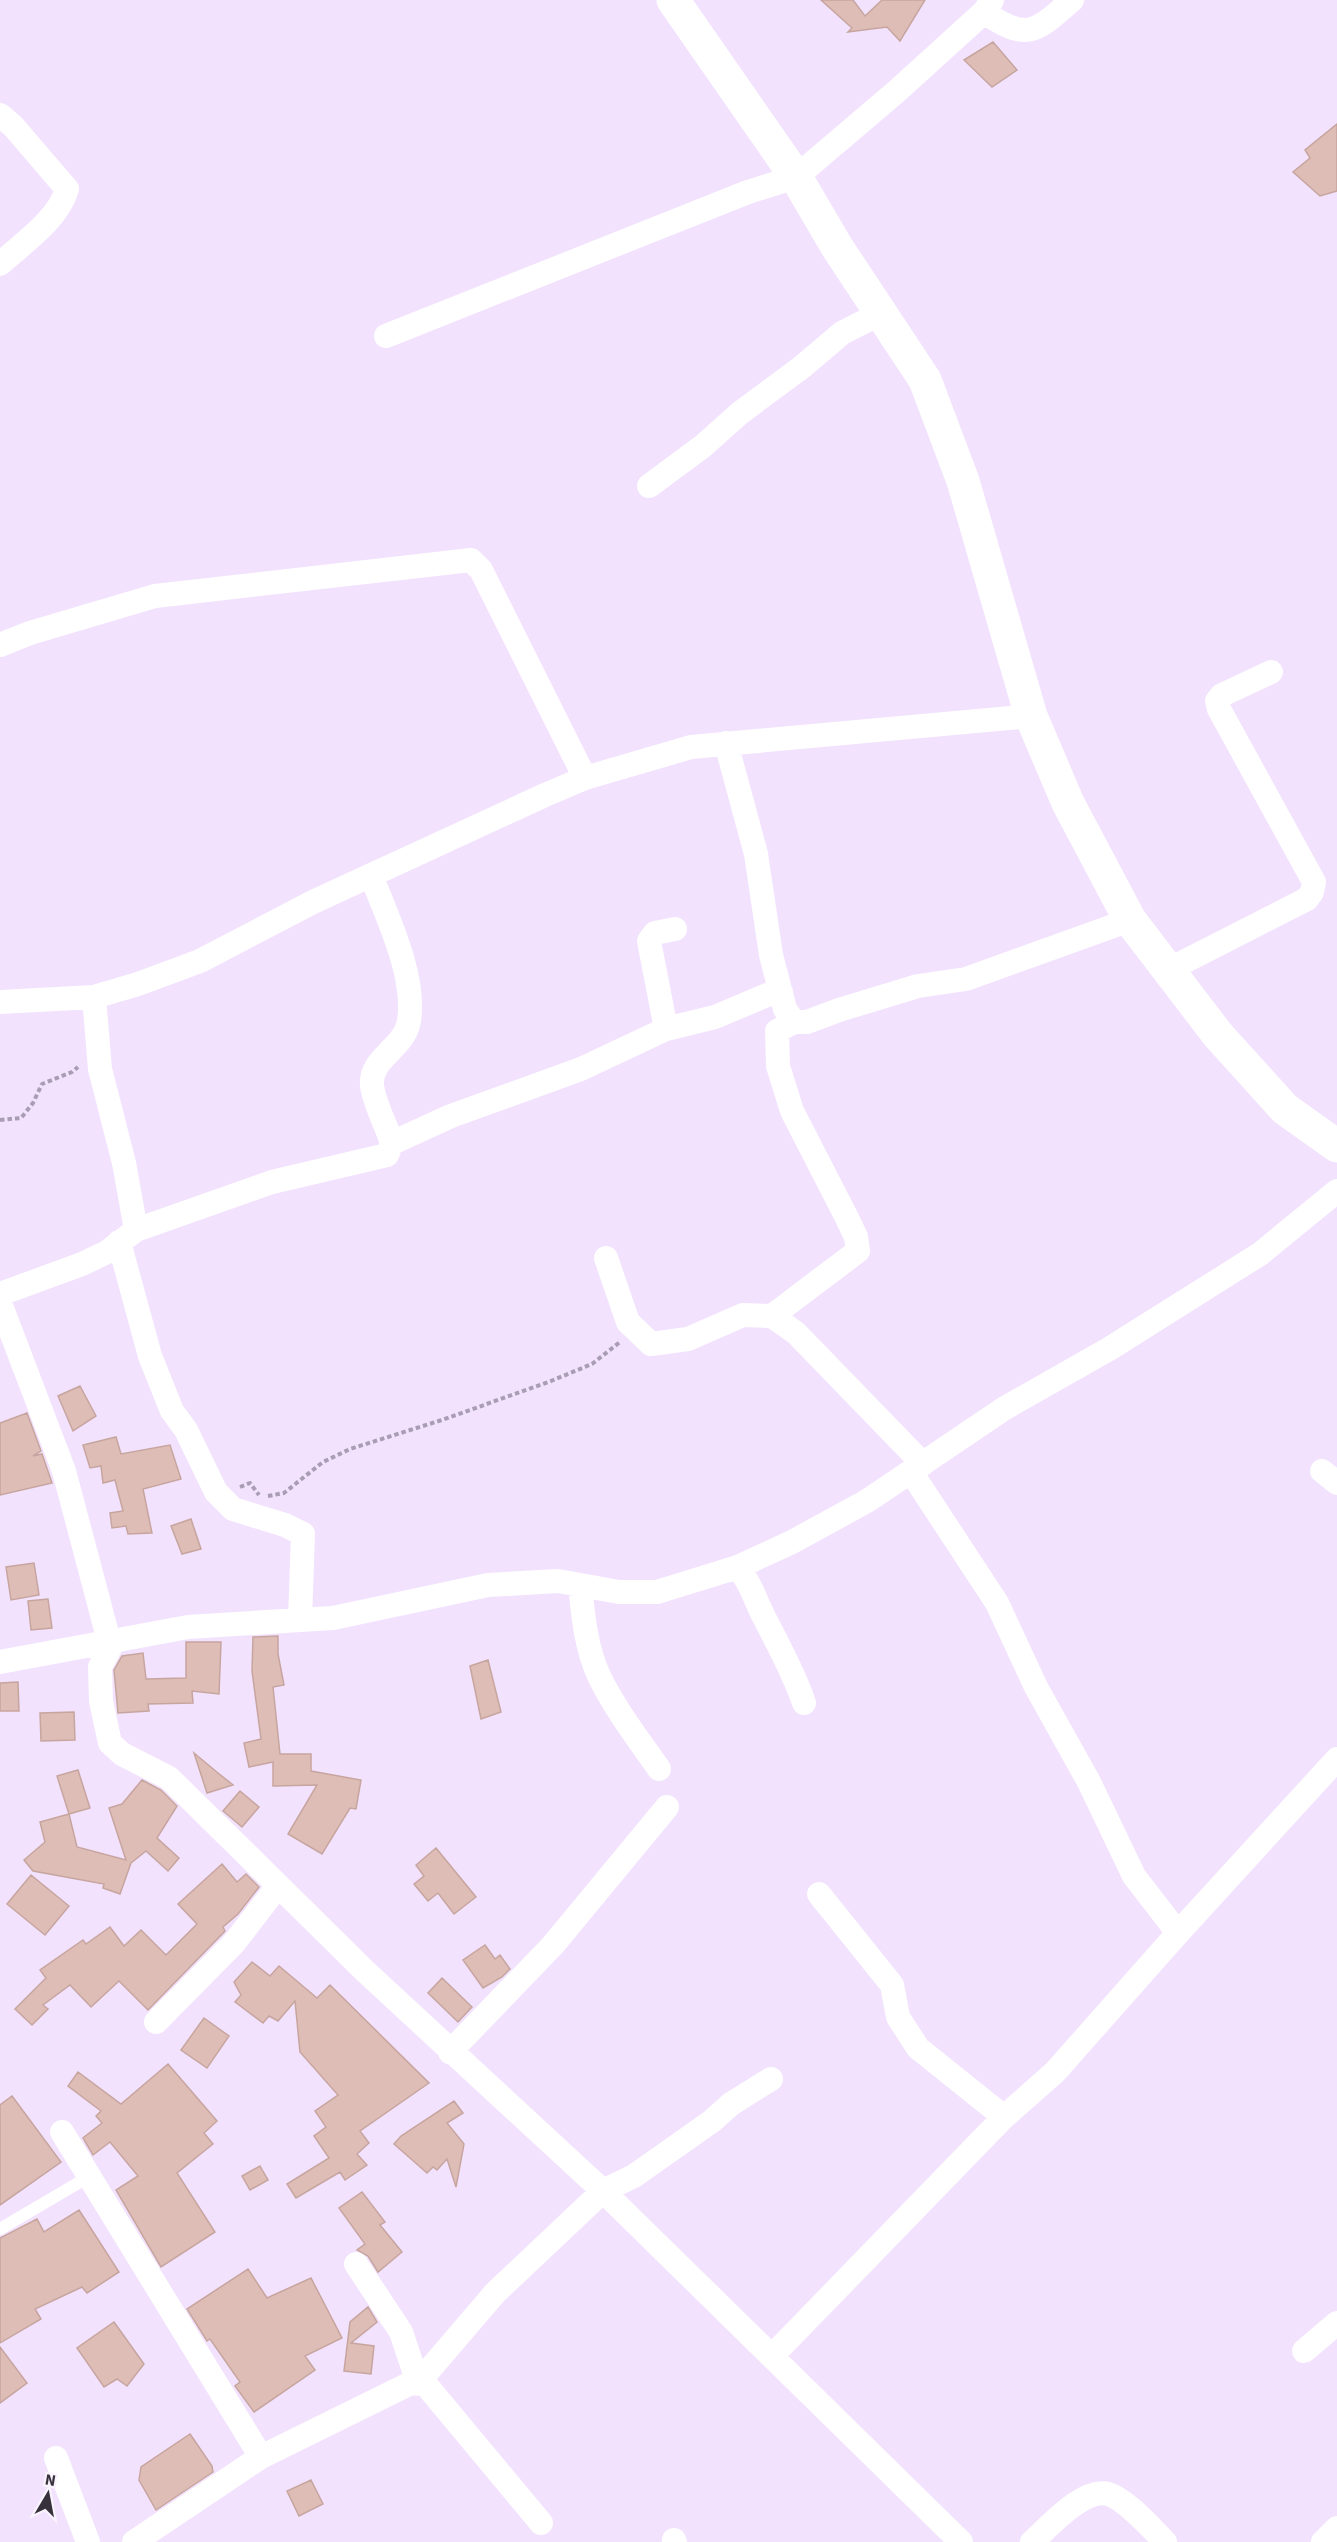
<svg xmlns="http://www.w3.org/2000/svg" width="1337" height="2542" font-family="'Source Sans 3',sans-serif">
  <rect width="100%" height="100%" fill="#f2e2fe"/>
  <!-- building -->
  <path fill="#dfbdb7" stroke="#c7a59f" stroke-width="1.5" d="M821,0h32l12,16 17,-16h43l-25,41 -13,-14 -39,5 4,-4z
    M993,42l24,28 -25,17 -28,-27z
    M1337,124v67l-17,5 -27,-24 17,-14 -5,-8z
    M80,1386l16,30 -23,15 -15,-35z
    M27,1413l14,38 -8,5 9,-2 10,29 -52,12v-72z
    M116,1437l5,17 49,-9 11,34 -38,10 9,44 -24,1 -2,-8 -14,2 -2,-15 13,-2 -8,-31 -12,3 -2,-17 -11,2 -7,-23z
    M191,1519l10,30 -19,5 -11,-28z
    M34,1563l5,32 -28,5 -5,-33z
    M48,1599l4,29 -21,2 -3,-29z
    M278,1636v18l6,31 -11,2 7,67h31v17l50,9 -5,29 -6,-1 -28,46 -34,-20 29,-49 -44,1v-24l-24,5 -5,-24 17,-4 -9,-68 1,-34z
    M186,1642h35l-2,52 -27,-3 1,12 -45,1 1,7 -31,2 -4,-43 8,-14 21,-3 3,26 40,-1z
    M488,1660l13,52 -20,7 -11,-53z
    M18,1682l1,29h-19v-28z
    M74,1712l1,28 -34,1 -1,-28z
    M194,1753l24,20 15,12 -26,8z
    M78,1770l12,38 -21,6 -12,-38z
    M142,1780l19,10 16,16 -20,32 22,20 -11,13 -22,-20 -15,12 -11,31 -17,-6 1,-4 -71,-13 -9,-11 21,-18 -5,-20 29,-8 8,33 49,13 -17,-52 13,-4z
    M240,1791l19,16 -17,20 -19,-16z
    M436,1848l40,49 -22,17 -16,-21 -10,8 -14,-17 10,-8 -8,-11z
    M222,1864l15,18 9,-8 13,13 -21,27 -15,13 2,4 -77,79 -29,-29 -28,26 -21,-22 -27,20 5,4 -16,16 -17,-16 31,-31 -6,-8 43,-30 3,4 24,-17 14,19 17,-16 25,25 31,-31 -19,-20z
    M31,1875l38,31 -24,29 -38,-31z
    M485,1945l10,14 5,-4 10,14 -8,8 -19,11 -20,-28z
    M252,1962l18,14 9,-10 38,32 13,-13 99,98 -69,48 9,12 -12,11 10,11 -22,15 -5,-8 -44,26 -9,-14 42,-26 -15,-22 12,-9 -11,-16 23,-16 -38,-43 -5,-51 -17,20 -9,-5 -6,7 -28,-21 6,-7 -7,-13z
    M442,1978l30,29 -14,15 -30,-29z
    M204,2018l25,18 -22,32 -26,-18z
    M168,2064l49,57 -13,12 9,11 -36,29 38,59 -54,35 -45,-77 22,-14 -28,-34 -17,13 -10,-17 19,-15 -6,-7 5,-5 -33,-25 10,-14 43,32z
    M12,2096l49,66 -61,43v-100z
    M454,2101l9,12 -16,10 17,21 -8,43 -9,-28 -10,11 -4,-3 -6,6 -33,-29 7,-8z
    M260,2166l8,14 -18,10 -8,-14z
    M362,2192l23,30 -5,3 22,27 -24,20 -10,-16 -11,-6 8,-6 -26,-36z
    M79,2210l40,62 -32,21 -5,-6 -47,22 6,10 -41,24v-105l37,-19 7,13z
    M248,2269l19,29 44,-20 31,60 -37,18 10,14 -61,42 -19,-26 5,-4 -30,-43 -3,2 -20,-32z
    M368,2307l9,15 -26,21 23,3 -3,28 -27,-3 6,-49z
    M114,2322l30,42 -17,22 -10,-7 -13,8 -27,-39z
    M0,2347l27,36 -27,20z
    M190,2434l22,32 1,6 -57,38 -17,-30 2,-13z
    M311,2480l12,24 -24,12 -12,-25z"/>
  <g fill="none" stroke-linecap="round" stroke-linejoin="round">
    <!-- path -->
    <path stroke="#a99db3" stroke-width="4" stroke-dasharray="4.5 3" stroke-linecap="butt" d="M0,1120l21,-2 12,-15 9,-19 30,-12 6,-5
      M240,1487l10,-4 9,12
      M268,1496l16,-3 39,-31 27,-13 92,-29 109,-39 41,-17 28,-22"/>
    <!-- lane -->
    <path stroke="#fff" stroke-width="12" d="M0,2229l90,-53"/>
    <!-- street -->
    <path stroke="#fff" stroke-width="24" d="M984,12c43,30 52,20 88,-12
      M0,115l13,11 54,63c-9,31 -44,54 -67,75
      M386,336l362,-144 48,-15 101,-86 87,-79 8,-12
      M649,486l54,-40 37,-33 62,-46 40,-34 39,-20
      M0,645l30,-12 125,-37 316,-36 10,10 104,208
      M726,743l30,111 15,101 14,54 9,13h13l32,-12 79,-24 48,-7 164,-59
      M1168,970l139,-71 5,-7 2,-10 -95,-173 -2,-8 5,-6 49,-23
      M0,1002l94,-5 44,-13 62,-23 113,-59 232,-107 40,-17 106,-31 340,-31
      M666,1029l49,-12 52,-22 14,-3
      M392,1143l59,-27 130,-47 85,-40 -17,-88 6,-8 20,-4
      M136,1230l136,-48 115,-27 5,-12c-6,-18 -17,-38 -20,-57 -3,-28 33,-38 37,-65 7,-46 -22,-104 -38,-146
      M606,1258l22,64 23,22 37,-5 55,-24 29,1 24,17 127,131
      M0,1297l3,-4 79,-29 25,-12 29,-22 -12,-67 -24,-94 -6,-72
      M0,1303l64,168 45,170
      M772,1316l86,-65 -2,-14 -9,-19 -55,-107 -14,-45 -1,-35 17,-9
      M1322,1471l15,12
      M911,1472l86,131 39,84 53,95 45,94 44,57
      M738,1567c14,18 16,31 26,50 14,28 30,56 40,86
      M580,1585c3,30 6,63 19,91 16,33 39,63 60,93
      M300,1620l33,-2 155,-33 70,-4 61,11h38l81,-25 54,-25 75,-41 138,-93 104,-59 151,-95 77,-63
      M114,1640l-14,27 1,34 9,42 12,11 47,24 197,194 237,219 358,351
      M0,1662l188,-35 112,-7 3,-86 -18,-9 -52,-16 -17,-17 -30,-62 -14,-19 -22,-55 -31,-114
      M819,1894l73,91 6,32 20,31 86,69
      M156,2022l78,-79 44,-57
      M450,2052l103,-107 114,-138
      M62,2132l199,325
      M356,2264l45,68 17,51 77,-90 108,-102 31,-15 78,-55 19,-17 40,-25
      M1304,2351l33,-28
      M773,2355l231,-238 51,-45 123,-139 159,-174
      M56,2458l32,84
      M674,2540l1,2
      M134,2542l127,-85 148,-73 9,-1 9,3 114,137
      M1032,2542c18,-16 51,-54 76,-48 18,5 44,35 57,48
      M1323,2542l14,-14"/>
    <!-- secondary -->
    <path stroke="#fff" stroke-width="33" d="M673,0l123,177 41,70 88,133 38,101 68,235 37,87 62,117 88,115 67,74 52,37"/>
  </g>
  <!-- north arrow -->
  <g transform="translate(48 2494) rotate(10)" stroke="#faf4ff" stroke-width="4.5" paint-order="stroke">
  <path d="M0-4.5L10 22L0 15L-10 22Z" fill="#37313c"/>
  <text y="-9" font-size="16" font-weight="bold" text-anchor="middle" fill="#37313c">N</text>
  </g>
</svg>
